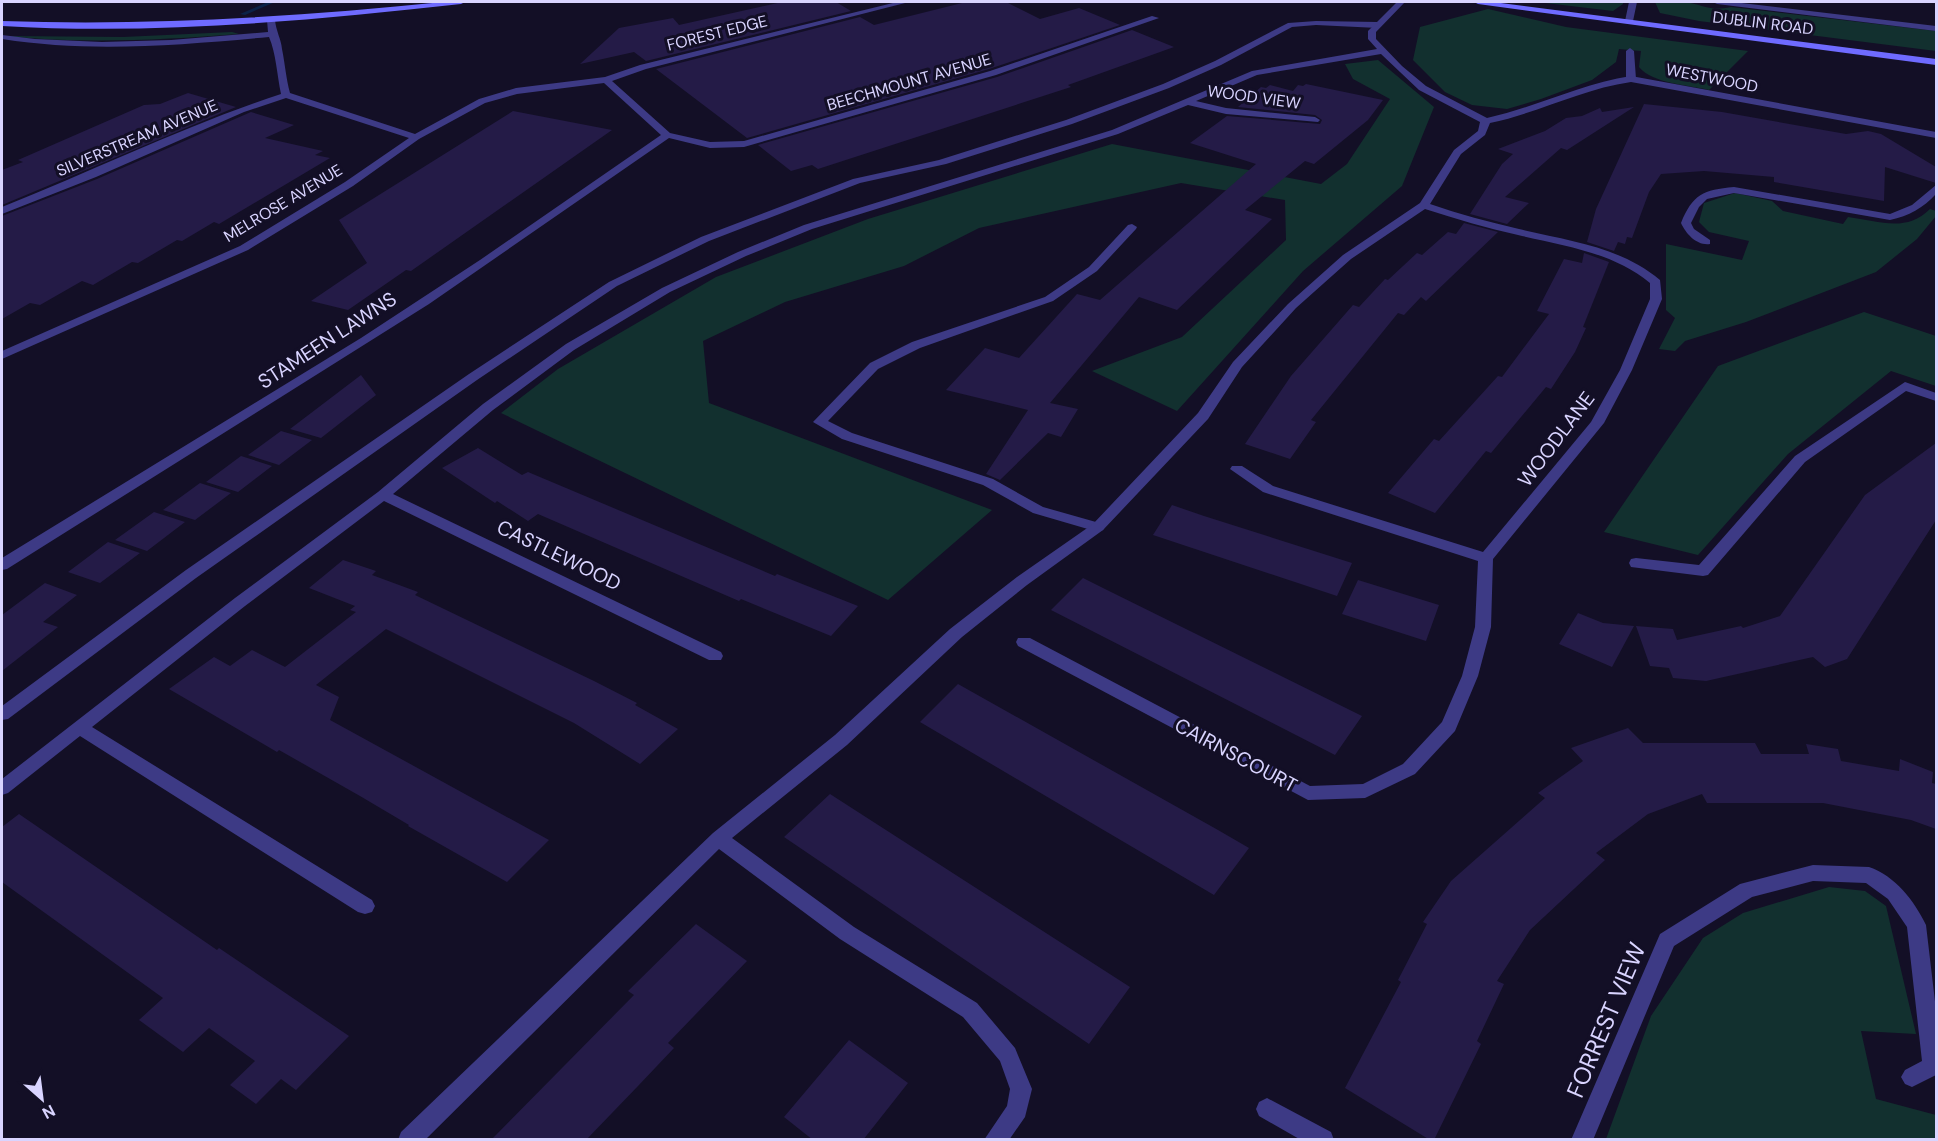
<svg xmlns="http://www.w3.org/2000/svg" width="1938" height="1141" font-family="'DM Sans',sans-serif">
  <rect width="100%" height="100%" fill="#130f26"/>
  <!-- green -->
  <path fill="#12302f" d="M1537,2h86v2l-10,7z
    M1655,2c9,-1 20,-2 29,0 19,2 25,10 47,5l205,24v20l-237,-30 -39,-8z
    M1488,9l78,18 182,24 -39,39c-20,-5 -56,-6 -70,-23l2,-16 -22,-2 -3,13 -24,18 -51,19 -34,10 -35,-4 -27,-13 -32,-32 7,-33z
    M232,32l7,2c-77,6 -156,10 -234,2l118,1z
    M1378,60l56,47 -32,79 -99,85 -126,140 -85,-40 90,-34 104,-97 -1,-40 -104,-17 -202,45 -75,38 -119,36 -82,39 6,62 283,107 -104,90 -387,-187 57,-44 158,-92 152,-58 244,-75 209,40 26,-20 43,-65 -37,-20 -8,-15z
    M1735,193l37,8 11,10 60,13 5,-7c31,4 58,16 82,-8l6,2v5l-19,23 -41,33 -130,50 -61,19 -10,10 -16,-2 16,-31 -9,-8v-66l76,16 7,-19 -40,-9 -10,-10 5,-19z
    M1864,312l72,24v50l-45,-15 -103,83 -90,101 -94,-23 114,-166z
    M1829,887l36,4 21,15 30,128 -55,-3 15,68 60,16v24h-330l45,-123 52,-78 40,-25z"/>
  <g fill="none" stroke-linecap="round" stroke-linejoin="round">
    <!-- stream -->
    <path fill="#0c2248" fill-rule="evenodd" d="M268,2h7l-30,13 -5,-1z"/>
  </g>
  <!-- building -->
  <path fill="#241b47" d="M782,2h54l15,9 -205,50 -12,-9 -54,12 39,-36 54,-10 6,7z
    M966,2h40l34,17 39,-11 41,17 -131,44 -242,69 -91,-69 204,-52 14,8z
    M1132,30l42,17 -106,38 3,2 -253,82 -6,-4 -21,6 -33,-26 239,-68z
    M1306,84l77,16 -15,20 -54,44 -9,-3 -60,49 27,9 -95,91 -38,-13 -89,106 28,6 -17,28 -13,-4 -48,47 -14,-6 42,-64 -82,-20 39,-42 34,10 58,-64 23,6 156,-136 -66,-21 37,-27 93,8 2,-4 -7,-5 -77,-8 23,-20 5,1 4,-3 23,6 5,-6 5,1z
    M188,93l48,14 -234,98v-35l21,-8 -5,-2 126,-55 16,-1z
    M1644,104l78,8 124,22 22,-3 13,3 55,33v16l-51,-16 -1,34 -110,-19v-5l-70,-6 -43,3 -12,18 -17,46 -5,-1 -2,7 -7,-2 -4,9 -27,-9 9,-33z
    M1634,107l-67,43 -6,-2 -56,49 24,6 -22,21 -37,-10 32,-50 11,-10 -15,-5 47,-18 21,-13 16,-2 18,-8 2,4z
    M513,111l99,19 -201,141 -5,-1 -58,40 -37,-9 56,-38 -28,-43z
    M251,112l43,13 -29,13 58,13 -8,4 15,3 -111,66 -5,-2 -32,19 -5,-1 -39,23 -6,-1 -39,23 -11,-4 -42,24 -10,-2 -28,16v-103l95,-37z
    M1464,223l34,9 -72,69 -5,-4 -17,18 -6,-2 -87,107 5,2 -26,37 -45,-15 46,-68 62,-71 6,2 26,-28 3,1 29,-27 5,2 26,-23 8,2z
    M1584,253l25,9 -26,65 3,1 -11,24 -24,37 -5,-2 -55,66 -5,-2 -51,62 -47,-20 46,-54 5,2 59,-65 4,1 47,-63 -12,-3 27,-52 18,4z
    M361,375l15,20 -55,43 -31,-9z
    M281,431l31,9 -33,25 -31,-10z
    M1936,443v77l-89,139 -22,8 -12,-10 -107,24 -33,-3 -4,-10 -19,-2 -14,-40 37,3 4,11 64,-14 2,2 37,-12 85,-121z
    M478,448l44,27 6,-3 247,104 2,-2 81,32 -27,30 -90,-37 -2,2 -201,-87 -10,7 -31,-20 -2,2 -53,-35z
    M241,456l31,10 -34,26 -32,-10z
    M200,483l31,10 -36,27 -32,-10z
    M1172,505l32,11 148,47 -15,33 -184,-61z
    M154,512l31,10 -38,29 -32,-11z
    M108,542l32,11 -40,30 -32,-11z
    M343,560l33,11 -4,4 46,17 -3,3 179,86 43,22 -2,2 43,24 -38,35 -66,-41 -188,-94 -70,56 23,12 -9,23 219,120 -42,42 -99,-56 1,-1 -49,-29 -81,-46 -2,2 -108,-63 45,-32 16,9 22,-16 33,17 71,-55 -6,-2 5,-4 -46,-18z
    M1083,578l24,12 255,126 -27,39 -284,-145z
    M1358,580l81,25 -13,36 -84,-27z
    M45,583l32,12 -34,27 15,5 -56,44v-56z
    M1578,613l25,10 31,3 -22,41 -53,-23z
    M958,684l260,146 31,18 -35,47 -294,-173z
    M1628,728l15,15h112l6,11h48l-3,-10 32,5 3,12 58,10 1,-12 33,13 -1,11 4,1v45l-25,-9 -88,-17h-116l-5,-9 -54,20 -52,39 9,7 -75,70 -33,51 7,3 -27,57 4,3 -47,96h-4l-85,-52 56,-106 -3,-2 29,-56 -4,-2 28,-41 94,-83 -7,-5 45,-32 -12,-13z
    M830,794l300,193 -41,57 -305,-207z
    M19,814l198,136 2,-2 130,88 -53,54 -15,-11 -25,25 -26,-19 25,-24 -46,-33 -26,24 -44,-32 24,-22 -161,-116v-55z
    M696,924l51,37 -79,82 6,5 -36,38 -52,54h-95l143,-145 -6,-4z
    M849,1040l59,43 -45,57h-50l-29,-23z"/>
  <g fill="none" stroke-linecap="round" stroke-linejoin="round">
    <!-- service -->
    <path fill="#3d3a85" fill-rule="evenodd" d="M1316,21l62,1 4,3 -4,3 -62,-3 -24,2 -71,38 -52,23 -97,36 -126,40 -86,19 -151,58 -92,45 -140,94 -281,198 -188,141 -6,1v-14l184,-136 283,-196 140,-92 92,-45 152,-58 86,-19 127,-40 97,-36 52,-23 73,-38z
      M1630,48l4,3 2,28 -5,3 -5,-3v-28z
      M1132,224l5,3 -1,2 -39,42 -44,30 -133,47 -42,21 -50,52 24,12 141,46 50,28 60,17 2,3 -2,3 -5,2 -65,-19 -50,-28 -141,-46 -29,-17 57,-59 42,-21 133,-45 44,-30 39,-42z"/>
    <!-- minor -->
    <path fill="#3d3a85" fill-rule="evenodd" d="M897,2h12l-263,67 -34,12 58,52 40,9 34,-1 246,-70 162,-55 7,2 -163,57 -252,72 -34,1 -41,-10 -240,166 -422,265 -5,1v-12l359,-220 119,-78 181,-125 -57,-52 -87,11 -32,9 -66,36 -66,47 -105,64 -246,109v-8l238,-105 105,-64 64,-44 -123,-40 -42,14 -148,65 -94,37v-7c93,-37 184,-82 279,-113 -4,-19 -5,-41 -12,-57 -89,8 -178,16 -267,2v-4l33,4 67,3 69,-2 97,-8 -1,-12 4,-2 4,2c1,11 6,19 7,29 3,15 4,29 8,44l125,41 64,-35 37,-11 89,-11 35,-12z
      M1397,2h8l-29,30v7l26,27 24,20 61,32c49,-11 94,-34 144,-42l305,56v6l-305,-56c-49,7 -93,31 -141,41l-5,12 -24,19 -31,50c29,10 59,18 89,25 50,12 100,17 141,51l2,19 -30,71 -28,53 -111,136 -2,68 -13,49 -23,55 -40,43 -50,24 -57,2 -290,-154 -2,-4 2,-4h12l280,148 53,-2 40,-20 39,-42 20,-46 13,-49 3,-66 -215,-69 -33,-23 2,-3h10l31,20 210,66 108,-130 29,-52 30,-71v-16c-38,-31 -85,-37 -132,-48 -31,-7 -62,-16 -93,-26l-74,50 -55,49 -54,59 -34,52 -105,111 -76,55 -65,52 -115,108 -115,93 122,89 123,76 38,45 17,41 -7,28 -16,23h-25l23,-34 3,-17 -10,-28 -37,-44 -123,-78 -121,-90 -294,291h-27l3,-8 312,-299 122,-98 115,-106 67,-52 76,-53 105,-111 35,-51 55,-58 55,-49 77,-52 34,-53 24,-19 2,-9 -61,-32 -38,-36 -124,21 -61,26 30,7 89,9 5,3 -2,2 -92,-8 -38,-9 -70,29 -306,95 -66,27 -76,36 -96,58 -81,60 -100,84 328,158 2,4 -2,4h-12l-325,-159 -139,105 -153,121 280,173 3,6 -3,6 -7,2 -7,-2 -278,-176 -72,57 -6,2v-16l233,-181 143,-106 105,-88 83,-60 96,-56 76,-36 66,-27 308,-95 140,-59 125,-22 -9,-10v-8z
      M1629,2h8l-4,19 -4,2 -4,-2z
      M1713,2h20l203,24v5l-219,-27z
      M1936,185v9c-13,14 -27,22 -46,26l-156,-27 -27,6 -8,8 -8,16 3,6 16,11v4c-13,2 -24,-10 -29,-21 12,-29 22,-33 53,-36l156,27 22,-9z
      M1905,382l31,11v8l-30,-10 -101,71 -97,113 -5,1 -72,-9 -2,-4 2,-4 5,-1 63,7 96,-109z
      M1813,865l56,2c26,9 45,33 57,58l10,85v65l-24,12 -7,-3 -4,-7 4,-7 17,-9 -15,-134 -19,-28 -22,-16 -53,-2 -61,16 -78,49 -81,194h-22l89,-206 80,-50z
      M1267,1098l64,34 3,8h-33l-42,-24 -3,-7 3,-7z"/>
    <!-- secondary -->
    <path fill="#6f6bff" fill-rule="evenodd" d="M443,2h22l-4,2c-152,17 -306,31 -459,22v-5c148,5 294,-4 441,-19z
      M1474,2h19l443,57v6l-458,-61z"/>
  </g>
  <g text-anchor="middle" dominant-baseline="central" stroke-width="6" stroke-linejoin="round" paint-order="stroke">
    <!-- far-street labels -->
    <g font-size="16" fill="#d9d4ff" stroke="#130f26">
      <text transform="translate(1763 23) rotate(7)">DUBLIN ROAD</text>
      <text transform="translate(717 33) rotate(-14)">FOREST EDGE</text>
      <text transform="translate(1712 78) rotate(11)">WESTWOOD</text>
      <text transform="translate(909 82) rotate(-16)">BEECHMOUNT AVENUE</text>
      <text transform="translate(1254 97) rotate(8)">WOOD VIEW</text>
      <text transform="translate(137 138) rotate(-23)">SILVERSTREAM AVENUE</text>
      <text transform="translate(283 203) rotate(-31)">MELROSE AVENUE</text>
    </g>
    <!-- street labels -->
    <g font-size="20" fill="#d9d4ff" stroke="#130f26">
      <text transform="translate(327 340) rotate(-33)">STAMEEN LAWNS</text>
      <text transform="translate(1556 439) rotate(-53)">WOODLANE</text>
      <text transform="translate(559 555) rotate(26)">CASTLEWOOD</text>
      <text transform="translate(1236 755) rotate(28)">CAIRNSCOURT</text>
    </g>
    <!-- near-street labels -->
    <g font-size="24" fill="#d9d4ff" stroke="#130f26">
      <text transform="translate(1606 1020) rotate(-67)">FORREST VIEW</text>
    </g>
  </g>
  <!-- border -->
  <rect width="1938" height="1141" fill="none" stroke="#d9d4ff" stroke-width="6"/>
  <!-- north arrow -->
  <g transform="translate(42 1099) rotate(152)" stroke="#130f26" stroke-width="4.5" paint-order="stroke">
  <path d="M0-4.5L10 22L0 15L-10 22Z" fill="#d9d4ff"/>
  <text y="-9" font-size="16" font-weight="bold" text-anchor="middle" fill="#d9d4ff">N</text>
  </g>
</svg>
